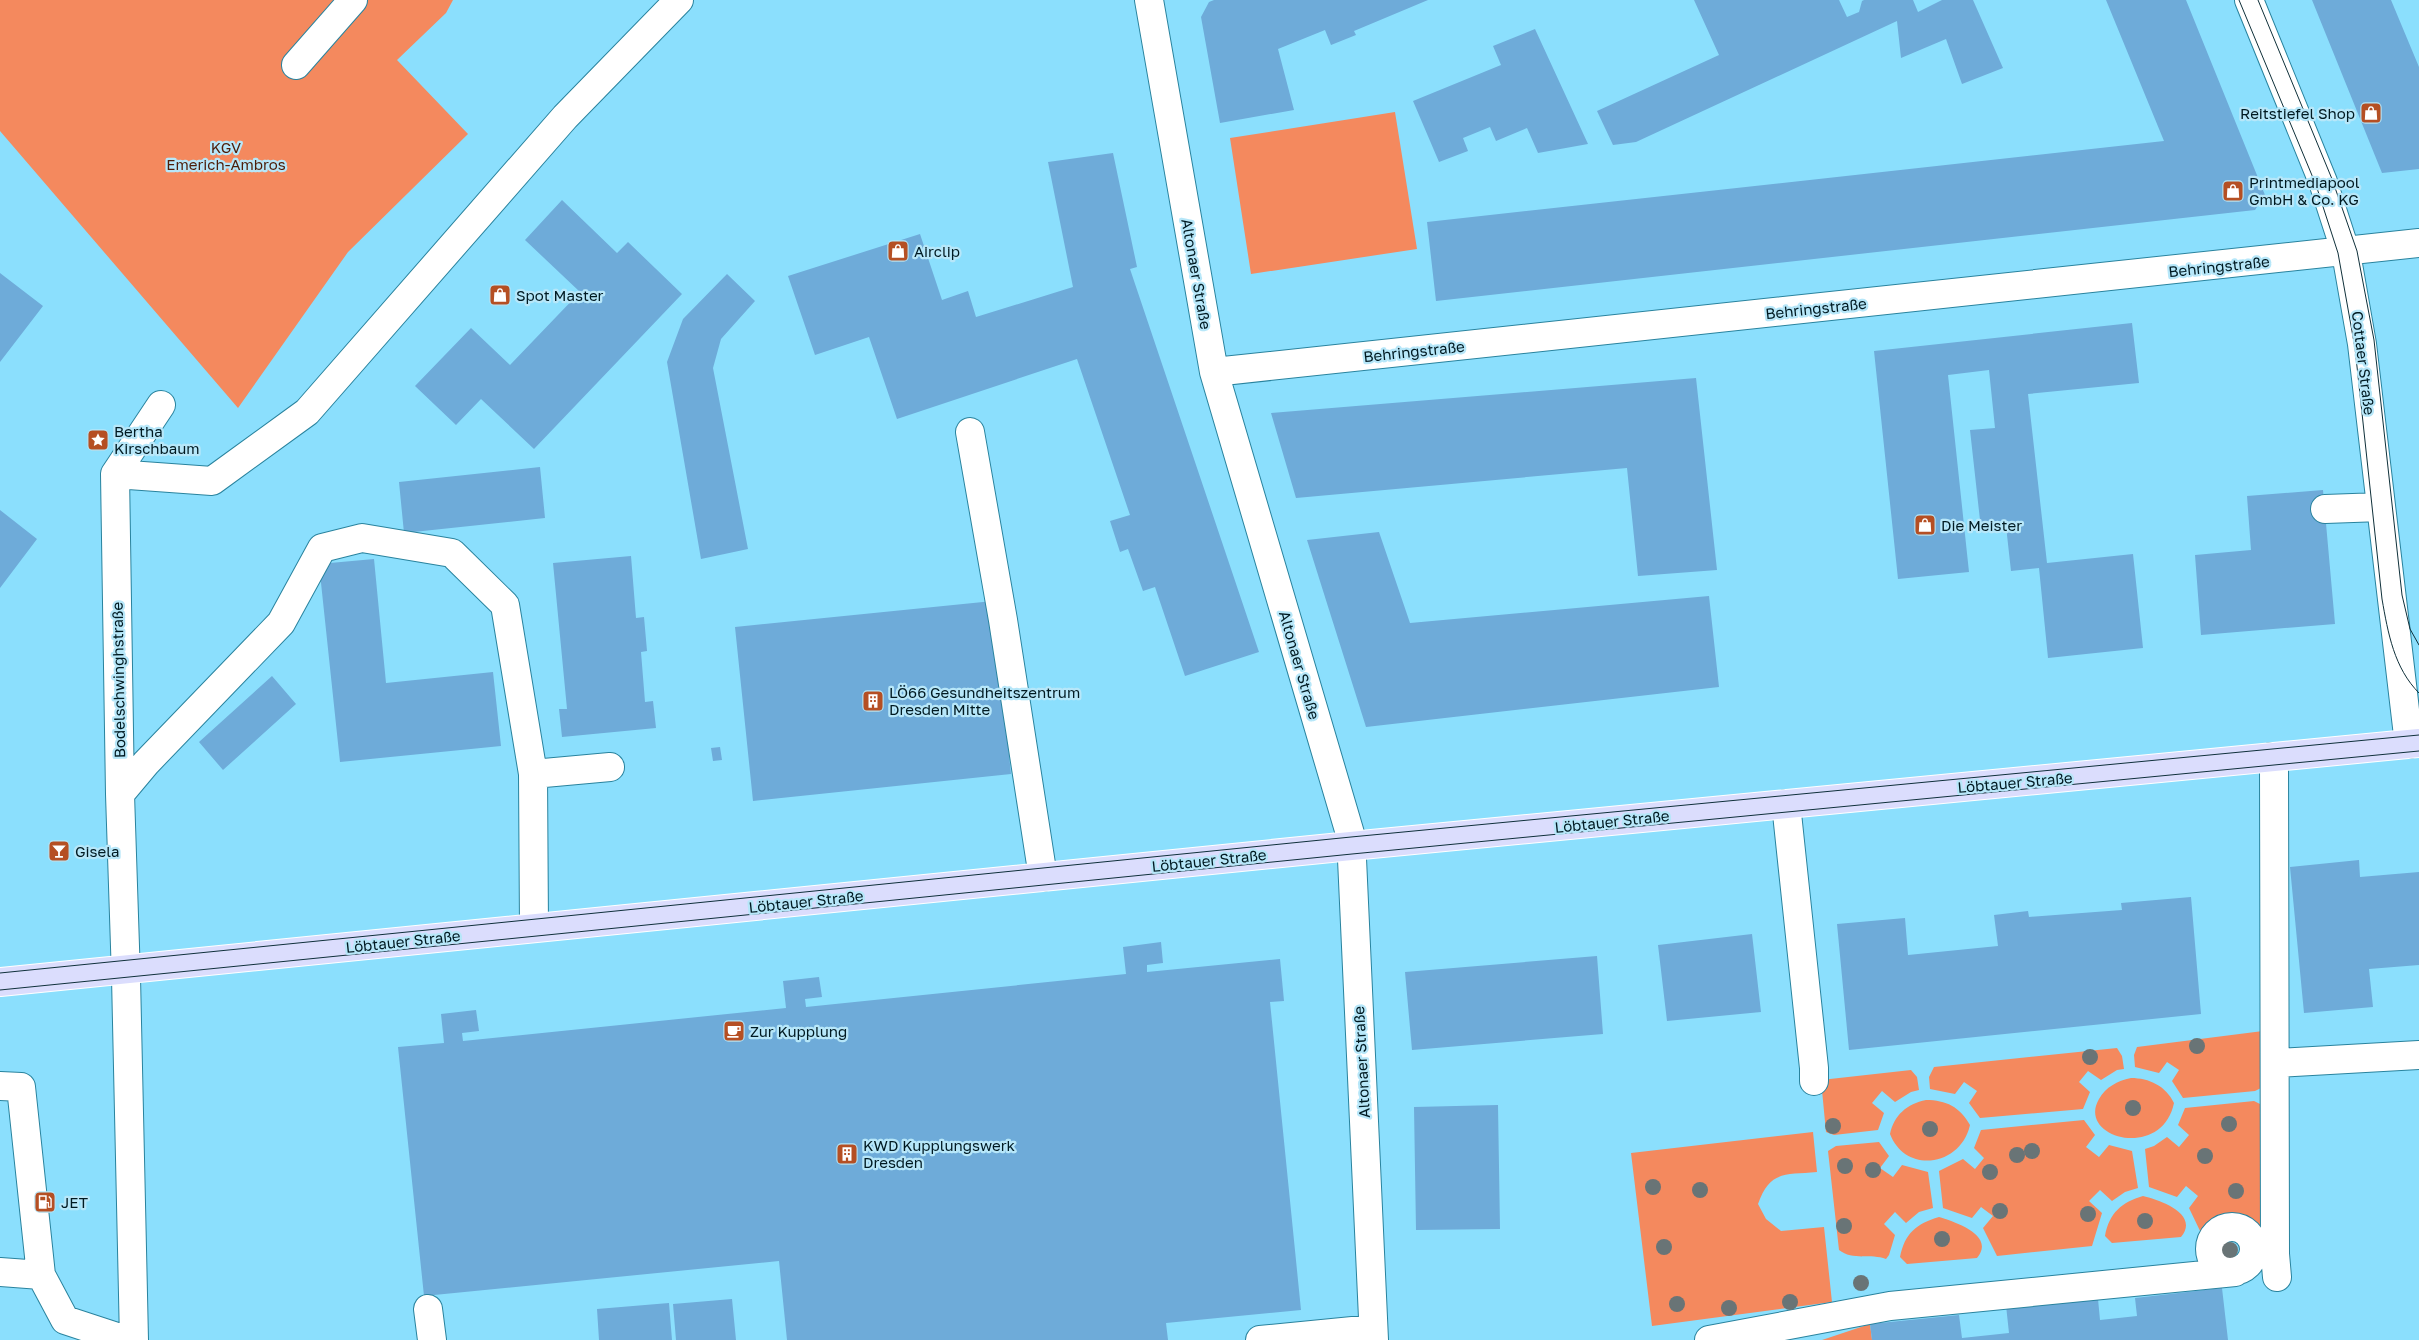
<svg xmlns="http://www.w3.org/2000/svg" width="2419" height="1340" font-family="'Golos Text',sans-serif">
  <rect width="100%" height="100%" fill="#8bdffd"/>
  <!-- green -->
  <path fill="#f4895e" d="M0,0h453l-7,13 -49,47 71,74 -120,118 -110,156 -238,-277z
    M1395,112l22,137 -166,25 -21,-136z
    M2263,1031v56l-8,4 -72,7 -11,-17 7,-11 -12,-8 -8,11 -24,-6 -1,-12 3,-8z
    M2117,1048l5,8 2,13 -7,1 -16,10 -13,-9 -9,11 11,10 -7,17 -103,9 -11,-15 8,-12 -13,-9 -9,12 -25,-5 -1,-12 5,-10z
    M1911,1070l6,7 2,13 -8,2 -16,10 -13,-11 -10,12 12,10 -6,17 -44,5 -8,-3 -5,-52z
    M2131,1078c18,0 35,8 43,25 -12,58 -98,35 -75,-4 7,-12 18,-18 32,-21z
    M1926,1100c20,0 34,7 44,25 -9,41 -64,50 -80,9 4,-19 17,-30 36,-34z
    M2254,1101l8,4v126c-7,0 -8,-4 -14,-7 -23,-14 -30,2 -46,11l-13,-27 9,-12 -12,-10 -9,11 -28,-10 -4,-38 9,-3 13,-9 12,10 10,-12 -11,-10 7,-17z
    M2084,1120l11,15 -9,12 13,10 10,-12 23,6 6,37 -13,4 -13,9 -12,-11 -11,11 13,12 -10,33 -95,10 -14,-28 10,-12 -12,-9 -9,11 -29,-10 -4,-37 24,-12 12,10 9,-11 -10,-10 7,-18z
    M1813,1132l4,40c-32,3 -47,-2 -59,32l8,15 15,12 43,-4 8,75 -180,24 -21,-173z
    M1879,1142l10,14 -9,12 13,9 9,-12 26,7 5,36 -14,4 -13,11 -11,-11 -11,12 11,11 -6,20 -3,4c-15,-6 -33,2 -47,-9l-11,-99 8,-5z
    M2143,1196c17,4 57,18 38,41l-69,6 -7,-7c4,-23 17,-34 38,-40z
    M1939,1217c16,5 57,18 38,41l-70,6 -7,-7c5,-24 16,-33 39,-40z
    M1870,1324l2,16h-50z"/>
  <!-- building -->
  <path fill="#6eabd9" d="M1214,0h214l-74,31 2,4 -25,10 -6,-15 -47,19 16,61 -74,13 -19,-106 8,-15z
    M1694,0h145l8,17 12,-5 3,-11 2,-1h49l5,12 24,-12h31l30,68 -41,16 -16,-45 -45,19 -4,-37 -261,121 -23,3 -16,-34 122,-56z
    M2106,0h80l79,195 -10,15 -819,91 -9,-79 737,-81z
    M2312,0h79l28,67v102l-37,4z
    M1535,29l53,115 -50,9 -11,-25 -31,13 -6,-14 -27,11 5,13 -29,11 -26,-61 88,-36 -8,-19z
    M1113,153l24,114 -7,2 129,383 -74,24 -30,-89 -12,4 -15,-42 -8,3 -10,-31 20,-6 -53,-156 -180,60 -28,-82 -54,18 -27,-79 132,-42 22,66 26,-9 8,26 97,-30 -25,-125z
    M562,200l55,53 11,-11 54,52 -148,155 -53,-50 -25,26 -41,-39 56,-58 39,37 70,-73 -55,-52z
    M0,273l43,33 -43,56z
    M727,274l28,27 -34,38 -8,29 35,181 -47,10 -34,-197 16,-43z
    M2132,323l7,60 -111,11 19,169 86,-9 10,94 -95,10 -9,-90 -28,3 -5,-45 -25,3 -11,-99 25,-2 -6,-58 -41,5 21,197 -71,7 -24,-228z
    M1696,378l21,192 -79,6 -11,-108 -331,30 -25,-85z
    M540,467l5,51 -141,15 -5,-51z
    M2323,490l12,134 -134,11 -6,-80 56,-5 -4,-54z
    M0,510l37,29 -37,49z
    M1379,532l31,91 299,-27 10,91 -353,40 -59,-187z
    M631,556l5,62 8,-1 3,34 -6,1 4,50 8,-1 3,27 -94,9 -3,-28h8l-14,-146z
    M374,559l12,124 107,-11 8,74 -161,16 -21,-198z
    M993,601l18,173 -258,27 -18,-174z
    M272,676l24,28 -73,66 -24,-28z
    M720,747l2,13 -9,1 -2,-13z
    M2359,860l1,17 59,-5v93l-50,4 4,38 -69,6 -14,-146z
    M2191,897l10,117 -352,36 -12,-126 68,-6 3,37 90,-9 -4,-31 34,-4 1,6 93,-7 -1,-7z
    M1752,934l9,78 -94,9 -9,-76z
    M1161,942l2,21 -16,2v7l133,-13 4,42 -14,1 31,308 -135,13 2,17h-381l-8,-79 -355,35 -26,-249 46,-4 -3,-29 35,-4 3,21 -17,2 1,8 323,-33 -3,-27 36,-4 3,20 -17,2 1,8 320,-33 -3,-27z
    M1597,956l6,78 -191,16 -7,-78z
    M1498,1105l2,124 -84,1 -2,-123z
    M2096,1278l4,42 37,-4 -2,-18 87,-10 6,52h-356l-2,-16 89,-9 3,23 47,-5 -5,-46z
    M732,1299l4,41h-60l-3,-36z
    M669,1303l3,37h-73l-2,-31z"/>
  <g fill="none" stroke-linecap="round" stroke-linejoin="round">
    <!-- minor casing -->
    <g stroke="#29839e" stroke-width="30">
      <path id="minor" d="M1149,0l65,372 137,465 23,503
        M2249,0l74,182 23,71 16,91 47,400
        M296,65l57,-65
        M1214,372l1205,-129
        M970,432l33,188 40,257
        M115,474l97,7 95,-69 258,-295 114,-117
        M2325,509l56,-2
        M2271,757l3,9 1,488 2,23
        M120,794l26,-31 135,-140 41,-75 40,-10 90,15 53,52 28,169
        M1786,804l28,264v13
        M534,928l-1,-154 77,-7
        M2276,1063l143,-8
        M0,1086l21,1 20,188
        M2210 1249a22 22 0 1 1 44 0a22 22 0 1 1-44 0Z
        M0,1272l41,3 24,45 61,20
        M428,1309l4,31
        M134,1340l-8,-363 -6,-183 -5,-320 46,-69
        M1260,1340l113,-11
        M1709,1340l181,-34 345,-34"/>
    </g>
    <!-- major casing -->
    <g stroke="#fff" stroke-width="30">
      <path id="major" d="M0,982l1351,-136 1068,-103"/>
    </g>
    <!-- minor -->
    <use href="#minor" stroke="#fff" stroke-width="28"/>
    <!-- major -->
    <use href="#major" stroke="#dbddfd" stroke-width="28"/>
    <!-- tram -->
    <path stroke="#0f303a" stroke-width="1" d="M2239,0l77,185 22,68 17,95 27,251c6,34 12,69 37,94
      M2258,0l74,179 25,72 17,89 28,255 8,34 9,16
      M0,973l1351,-136 1068,-102
      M0,990l1352,-136 1067,-103"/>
  </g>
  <!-- trees -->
  <g fill="#697476">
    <circle cx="2197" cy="1046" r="8"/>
    <circle cx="2090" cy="1057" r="8"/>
    <circle cx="2133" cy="1108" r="8"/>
    <circle cx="2229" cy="1124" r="8"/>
    <circle cx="1833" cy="1126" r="8"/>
    <circle cx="1930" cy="1129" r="8"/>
    <circle cx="2032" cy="1151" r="8"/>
    <circle cx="2017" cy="1155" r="8"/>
    <circle cx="2205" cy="1156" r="8"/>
    <circle cx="1845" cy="1166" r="8"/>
    <circle cx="1873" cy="1170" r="8"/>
    <circle cx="1990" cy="1172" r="8"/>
    <circle cx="1653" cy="1187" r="8"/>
    <circle cx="1700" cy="1190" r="8"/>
    <circle cx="2236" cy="1191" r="8"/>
    <circle cx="2000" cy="1211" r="8"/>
    <circle cx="2088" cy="1214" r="8"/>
    <circle cx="2145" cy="1221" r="8"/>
    <circle cx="1844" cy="1226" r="8"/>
    <circle cx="1942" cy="1239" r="8"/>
    <circle cx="1664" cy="1247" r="8"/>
    <circle cx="2230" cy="1250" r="8"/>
    <circle cx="1861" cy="1283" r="8"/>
    <circle cx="1790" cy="1302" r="8"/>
    <circle cx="1677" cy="1304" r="8"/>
    <circle cx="1729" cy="1308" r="8"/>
  </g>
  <!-- icons -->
  <defs>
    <g id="shop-square" transform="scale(1.125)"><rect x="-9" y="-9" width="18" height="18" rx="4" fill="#b54f23" stroke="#b7e7f9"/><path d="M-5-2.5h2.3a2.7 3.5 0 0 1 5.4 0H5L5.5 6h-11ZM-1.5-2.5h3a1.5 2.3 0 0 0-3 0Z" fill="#fff"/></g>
    <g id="sight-square" transform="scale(1.125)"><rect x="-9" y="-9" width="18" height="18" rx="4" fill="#b54f23" stroke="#b7e7f9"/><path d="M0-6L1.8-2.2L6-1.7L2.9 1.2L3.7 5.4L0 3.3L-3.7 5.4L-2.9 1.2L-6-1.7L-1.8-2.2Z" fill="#fff"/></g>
    <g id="building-square" transform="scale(1.125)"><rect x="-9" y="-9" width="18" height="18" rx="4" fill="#b54f23" stroke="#b7e7f9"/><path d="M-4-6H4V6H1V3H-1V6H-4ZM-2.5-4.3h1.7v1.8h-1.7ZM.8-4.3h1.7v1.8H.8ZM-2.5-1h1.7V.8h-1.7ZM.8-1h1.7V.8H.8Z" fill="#fff"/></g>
    <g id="bar-square" transform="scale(1.125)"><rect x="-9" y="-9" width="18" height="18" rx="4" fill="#b54f23" stroke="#b7e7f9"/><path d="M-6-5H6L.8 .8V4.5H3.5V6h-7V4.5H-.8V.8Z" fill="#fff"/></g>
    <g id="cafe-square" transform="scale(1.125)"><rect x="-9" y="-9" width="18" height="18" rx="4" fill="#b54f23" stroke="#b7e7f9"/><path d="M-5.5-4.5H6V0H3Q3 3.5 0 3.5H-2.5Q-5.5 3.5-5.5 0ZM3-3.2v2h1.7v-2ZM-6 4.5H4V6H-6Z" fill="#fff"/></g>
    <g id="fuel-square" transform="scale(1.125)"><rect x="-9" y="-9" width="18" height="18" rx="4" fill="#b54f23" stroke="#b7e7f9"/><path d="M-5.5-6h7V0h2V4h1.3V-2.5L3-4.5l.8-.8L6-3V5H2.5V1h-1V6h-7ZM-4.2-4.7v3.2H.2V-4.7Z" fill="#fff"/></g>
  </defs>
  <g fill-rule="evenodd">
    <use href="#shop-square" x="2371" y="113"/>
    <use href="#shop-square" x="2233" y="191"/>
    <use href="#shop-square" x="898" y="251"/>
    <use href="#shop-square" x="500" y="295"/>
    <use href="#sight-square" x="98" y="440"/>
    <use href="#shop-square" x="1925" y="525"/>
    <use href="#building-square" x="873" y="701"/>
    <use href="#bar-square" x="59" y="851"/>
    <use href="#cafe-square" x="734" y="1031"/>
    <use href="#building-square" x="847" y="1154"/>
    <use href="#fuel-square" x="45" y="1202"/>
  </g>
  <g text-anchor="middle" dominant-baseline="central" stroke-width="4.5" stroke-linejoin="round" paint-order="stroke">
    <!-- poi labels -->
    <g font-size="15" fill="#001a22" stroke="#b7e7f9" text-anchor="start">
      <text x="2355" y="113" text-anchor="end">Reitstiefel Shop</text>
      <text x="2249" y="182">Printmediapool<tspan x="2249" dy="17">GmbH &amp; Co. KG</tspan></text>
      <text x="914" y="251">Airclip</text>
      <text x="516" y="295">Spot Master</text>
      <text x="114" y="431">Bertha<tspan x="114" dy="17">Kirschbaum</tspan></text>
      <text x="1941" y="525">Die Meister</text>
      <text x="889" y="692">LÖ66 Gesundheitszentrum<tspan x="889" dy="17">Dresden Mitte</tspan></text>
      <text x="75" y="851">Gisela</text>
      <text x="750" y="1031">Zur Kupplung</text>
      <text x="863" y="1145">KWD Kupplungswerk<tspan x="863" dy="17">Dresden</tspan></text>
      <text x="61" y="1202">JET</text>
    </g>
    <!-- park labels -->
    <g font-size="15" fill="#4d1d08" stroke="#b7e7f9">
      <text x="226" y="147">KGV<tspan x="226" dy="17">Emerich-Ambros</tspan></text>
    </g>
    <!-- street labels -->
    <g font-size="15" fill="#001a22" stroke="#b7e7f9">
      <text transform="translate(2219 266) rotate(-6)">Behringstraße</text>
      <text transform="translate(1197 274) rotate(80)">Altonaer Straße</text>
      <text transform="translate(1816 308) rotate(-6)">Behringstraße</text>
      <text transform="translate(1414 351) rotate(-6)">Behringstraße</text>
      <text transform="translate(2364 363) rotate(83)">Cottaer Straße</text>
      <text transform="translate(1300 665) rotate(74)">Altonaer Straße</text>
      <text transform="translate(118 680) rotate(-91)">Bodelschwinghstraße</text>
      <text transform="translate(2015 782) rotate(-5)">Löbtauer Straße</text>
      <text transform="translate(1612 821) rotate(-6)">Löbtauer Straße</text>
      <text transform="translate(1209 860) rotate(-6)">Löbtauer Straße</text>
      <text transform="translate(806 901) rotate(-6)">Löbtauer Straße</text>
      <text transform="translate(403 941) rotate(-6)">Löbtauer Straße</text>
      <text transform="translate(1361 1062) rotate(-93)">Altonaer Straße</text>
    </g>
  </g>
</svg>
